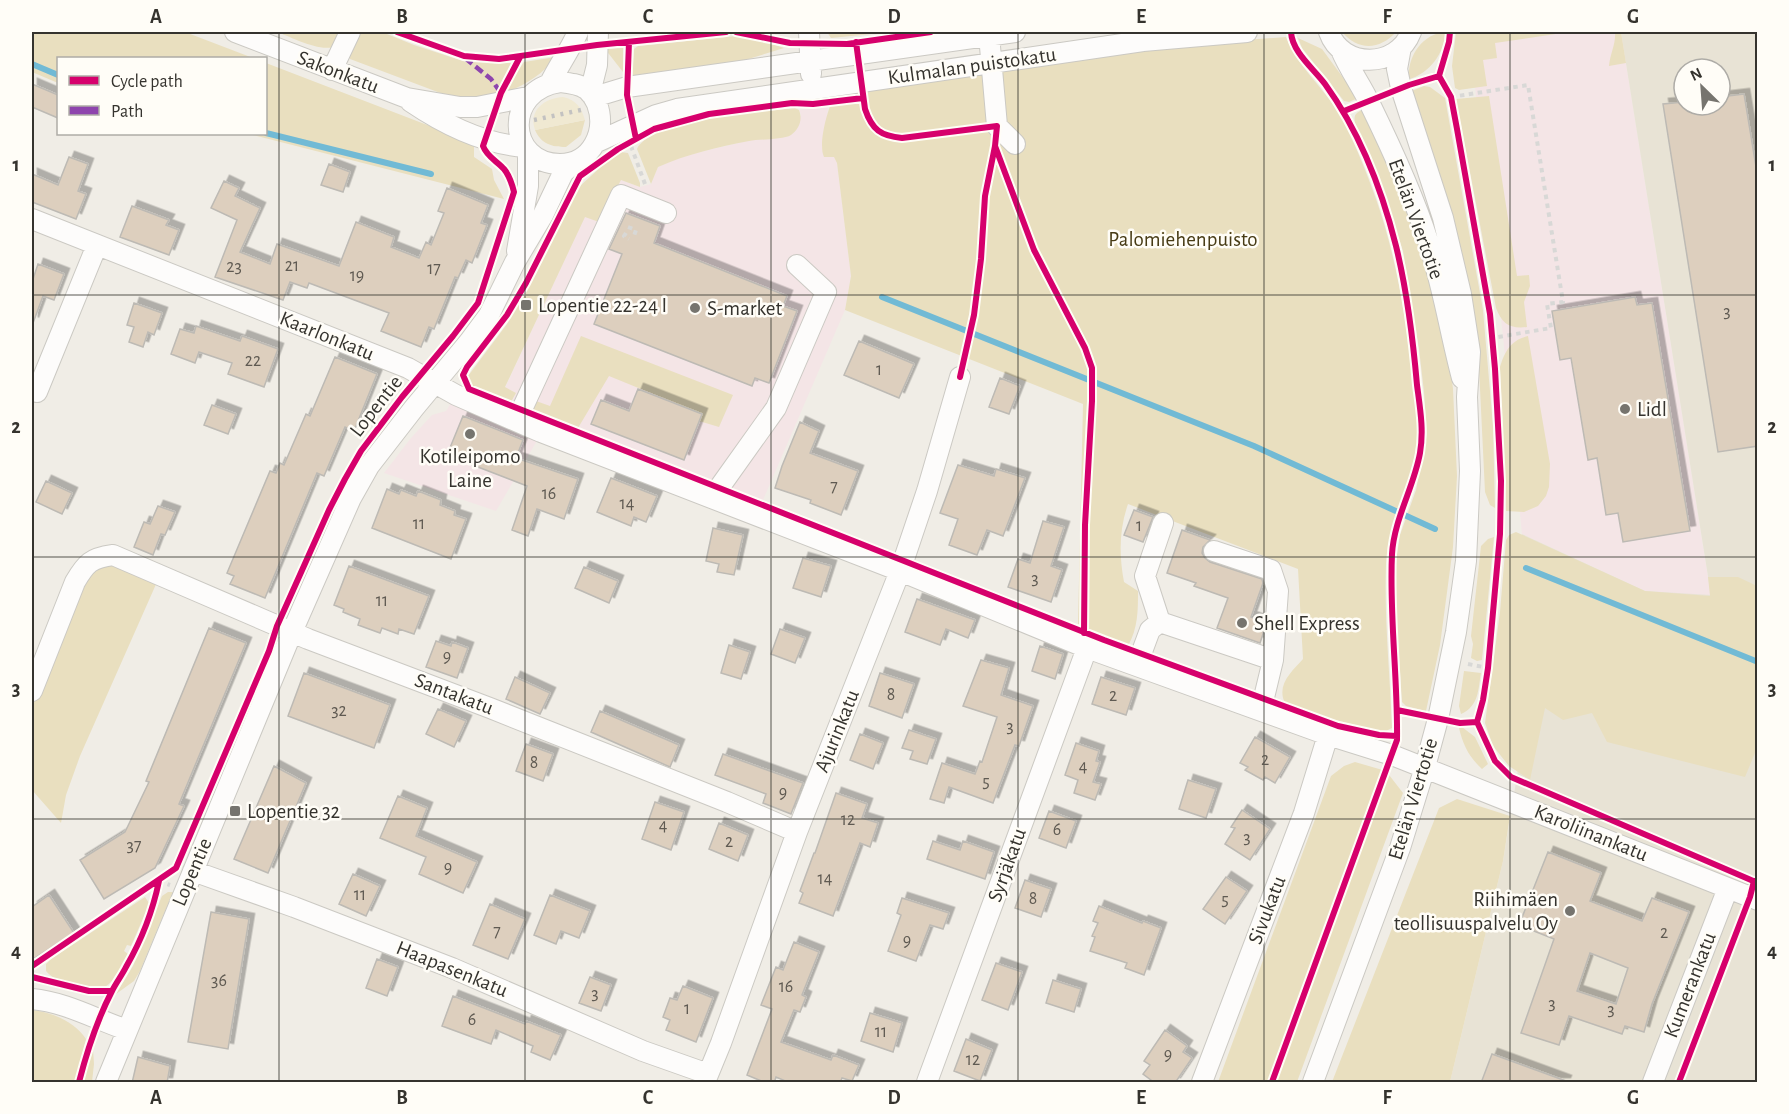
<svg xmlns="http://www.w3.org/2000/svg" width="1789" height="1114" font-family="'Alegreya Sans',sans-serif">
  <defs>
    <filter id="shadow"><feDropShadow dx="5.5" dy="-5.5" stdDeviation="0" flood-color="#0004"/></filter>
  </defs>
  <rect width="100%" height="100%" fill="#f0ede6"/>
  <!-- commercial -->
  <path fill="#f4e5e6" d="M1539,32h82l90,564 -66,-5 -123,-57 -19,-198 -33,-293z
    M828,107l-1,11 10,45 14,113 -6,34 -82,190 -9,15 -212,-83 -46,79 -112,-38 27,-35 21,-23 14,-4 10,-16 49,20 11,-22 -11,-5 80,-172 14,6 22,-42 19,7 11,-3 7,-17 25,-11 68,-16 38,-4 12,-21 -2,-5z"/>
  <!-- built -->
  <path fill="#e8e3d5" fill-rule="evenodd" d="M1621,32h136v1050h-307l53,-221 43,-261 -24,-66 123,57 66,4zM1684,69h36v36h-36z"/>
  <!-- green -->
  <path fill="#e9dfbf" d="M32,32h153l68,26h-195v25l-26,-11z
    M277,32h65c-1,3 -3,10 -6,13 -11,10 -47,-9 -59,-13z
    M357,32h25l32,13 52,17 45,1 -16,33 -44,1 -101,-38 -1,-5z
    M827,32h65l-61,6z
    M1342,32h54c-16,18 -38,19 -54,0z
    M1445,32c0,21 -16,42 -36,47 -2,-22 13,-45 36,-47z
    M1456,32h113l-74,11 2,15 -14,2 4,26 -28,4 -4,-2 -3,-22z
    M1615,32h6l5,31 -17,3c1,-12 7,-22 6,-34z
    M737,36l29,6 18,6 -42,13 -110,17 2,-29 4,-3z
    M1286,37c12,30 38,51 54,78 14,26 26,56 36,84 20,57 30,118 36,178 3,20 6,40 5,59 -2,45 -29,83 -31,128 -2,55 4,109 6,164l-8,4 -57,-14 -42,-15c-9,-18 7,-32 18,-44l-5,-90 -170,-65c-9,26 -9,51 -4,78l14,9c0,20 0,37 -10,55l-24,-7 -26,-15 5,-220 -238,-94 6,-34 -14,-113 -3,-6h-10c-6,-12 3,-47 10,-60l28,-8 311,-44z
    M1298,38l24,11 36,49 -9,4 -5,-1 -42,-53z
    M623,48v24l-18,-23z
    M556,57c-13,17 -29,27 -49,35l6,-14 11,-16z
    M266,63l208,80v14l18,12 2,11 10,19 -255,-65h17z
    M1424,86l6,1 15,11 38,212 10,116 2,82 -5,-3 -5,-13 -6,-124 -70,-276z
    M1489,96l28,180 12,-1 1,11 -6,16 3,25c-17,2 -25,-3 -31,-19l-40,-209z
    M795,108l4,2c4,10 0,19 -8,25 -8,5 -32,4 -42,6 -31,6 -62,13 -91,26l-7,17 -14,-35c15,-31 125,-37 158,-41z
    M1365,109l57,137 26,100 5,43 4,87 -4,71 -13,98 -14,66 -20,-5 -4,-4 -6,-90 -1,-44 5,-33 16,-45 11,-56 -3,-42 -5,-43 -16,-98 -16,-49 -32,-79c-2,-9 2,-11 10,-14z
    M585,120l-4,15 -15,12c-14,0 -25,-3 -31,-17z
    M621,152l7,1 12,30v4l-19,-7 -22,42 -14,-5 -80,170 11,6 -5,9 -40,-16 -3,-10 39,-52 26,-45 47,-93 24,-22z
    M581,336l152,59 -14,32 -20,-6 3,-7 -93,-38 -31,52 -45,-16 3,-11 14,5z
    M1528,336l22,128 -1,23 -3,9 -8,10 -14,6 -18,-1 -6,-144c5,-16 11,-27 28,-31z
    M1516,532l129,59 65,5 -2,-19h30l19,9v162l-12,29 -138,-35 -15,-29 -29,7 -18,-12 -15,72 -21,-14 -16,-20 -8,-23 15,-111 6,-72 3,-5z
    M1494,537l-12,123 -5,1 -6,-3 2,-14 -2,-8 10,-90 7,-7z
    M107,564l50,18 -77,174 -14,39 -5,28 -29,-33v-82l49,-126 9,-11z
    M1464,671l17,2c-3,17 -2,33 -20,41l-2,-8z
    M1462,727l13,10 13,27 -6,5c-13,-12 -19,-24 -23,-41z
    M1355,762l31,9 17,22 -106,289h-79l113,-306 13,-10z
    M1457,799l53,17 -7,45 -53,221h-118l107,-274z
    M168,892h5l-33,79 -6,10 -18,13 17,-28 29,-70z
    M145,897l4,6 -1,4 -17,39 -4,-1 -3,6 4,3c-5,12 -12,26 -23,33 -17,0 -48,-2 -59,-16v-7l5,-5z
    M32,1010c20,2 43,12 54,29l-11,43h-43z
    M93,1049l1,15 -2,18h-9z"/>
  <!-- sand -->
  <path fill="#f0e9d2" d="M563,97c13,3 18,10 22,23l-50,10c-7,-20 10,-32 28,-33z"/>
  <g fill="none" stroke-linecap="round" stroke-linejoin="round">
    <!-- stream -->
    <path stroke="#71bad5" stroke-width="6" d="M32,64l26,11
      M266,133l165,41
      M882,297l372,149 181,83
      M1526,568l232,94"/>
  </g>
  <!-- building -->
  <path fill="#ddcfbe" stroke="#bdbab4" stroke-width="1.5" fill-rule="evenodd" filter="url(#shadow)" d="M32,84l26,11v23l-26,-11z
    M1744,94l14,85v267l-40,6 -55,-348 21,-2v3h36v-8z
    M69,157l19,7 -10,27 8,3 -10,25 -44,-17v-28l26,11z
    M329,164l21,8 -7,20 -22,-7z
    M224,181l15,7 -4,8 25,12 -20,44 30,12 7,-20 62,22 17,-44 38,15 -3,10 28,11 7,-16 5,3 13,-32 -6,-2 9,-23 41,17 -7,18 6,2 -15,38 -6,-3 -8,18 -3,-1 -21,52 -5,-2 -8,20 -40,-16 8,-18 -80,-30 -2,5 -17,-6 -7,18 -68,-23 22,-57 -26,-12z
    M132,206l37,14 -3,5 13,5 -10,25 -49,-18z
    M626,213l34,13 -6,17 133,53 -4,10 14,5 -28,72 -14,-5 -3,8 -158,-62 28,-70 -13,-5z
    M38,264l26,10 -10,26 -11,-4 -10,27 -1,-41z
    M1635,297l2,8 15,-2 38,228 -67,11 -5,-29 -12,2 -9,-57 -9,2 -17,-102 -11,2 -8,-49z
    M134,303l28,10 -8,22 -6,-3 -5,15 -14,-5 5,-15 -7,-2z
    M196,326l44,15 2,-5 36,13 -14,38 -36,-13 4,-11 -33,-11 -4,11 -24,-9 9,-25 14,4z
    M859,341l55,23 -15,34 -55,-23z
    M335,357l42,17 -23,57 -9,-4 -21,49 -7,-3 -52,125 -35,-14 4,-8 -7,-3 43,-102 6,2 4,-10 4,2 22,-51 4,2z
    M1000,378l20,8 -11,28 -20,-7z
    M638,389l64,25 -18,46 -93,-36 10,-24 28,11z
    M212,405l24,9 -8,20 -24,-9z
    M463,416l60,24 -7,18 62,21 -14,40 -27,-10 -9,27 -16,-6 15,-44 -80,-31z
    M800,422l19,9 -9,22 48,18 -17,44 -31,-12 1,-3 -36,-12 7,-22z
    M958,465l36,11 2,-7 29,9 -22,58 -16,-6 -10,25 -28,-10 9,-26 -18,-6z
    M611,478l46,18 -11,26 -12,-5 -3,9 -34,-14z
    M46,481l26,12 -10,21 -26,-12z
    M387,489l12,5 2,-4 15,6 2,-5 23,9 -1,5 15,6 -1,4 12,4 -15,40 -79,-31z
    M158,506l17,6 -10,23 -4,-1 -8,21 -19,-8 10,-25 6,2z
    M1134,510l19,7 -10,25 -19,-7z
    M1043,521l21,6 -13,39 11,4 -11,32 -43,-15 10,-28 12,4z
    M713,528l30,7 -9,40 -17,-3 2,-8 -13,-3z
    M1182,530l28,10 -7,7 -1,6 3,5 5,4 52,17 1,4 -12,34 13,5 -1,12 -3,9 -43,-15 11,-30 -34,-12 2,-3 -29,-10z
    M803,558l28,8 -10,31 -28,-9z
    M349,566l80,30 -15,38 -15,-5 -1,5 -16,-6 -2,5 -22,-8 2,-6 -17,-7 1,-3 -10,-4z
    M584,567l34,14 -9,22 -34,-15z
    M917,599l58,21 -7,18 -22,-9 -6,16 -35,-13z
    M209,628l37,15 -67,161 5,2 -29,62 -51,31 -24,-39 45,-28 24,-50 -3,-1z
    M780,629l25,9 -10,25 -24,-9z
    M436,641l15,5 1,-4 16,6 -11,30 -31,-11z
    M729,645l21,7 -9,27 -20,-6z
    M1040,646l23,8 -8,25 -23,-8z
    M981,660l28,8 -8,27 32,11 -14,40 -4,-1 -22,58 -44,-16 -5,16 -14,-4 12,-36 33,11 5,-13 2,1 15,-45 -34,-11z
    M304,673l86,32 -16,43 -86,-32z
    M880,673l34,11 -12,34 -33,-12z
    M515,677l35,16 -10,21 -34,-15z
    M1101,677l34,11 -9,27 -34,-11z
    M438,709l28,12 -12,26 -28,-13z
    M600,711l79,34 -9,22 -79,-35z
    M909,730l27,9 -9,25 -17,-5 3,-8 -11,-3z
    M860,734l23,9 -10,26 -23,-9z
    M1255,737l35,20 -15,26 -10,-6 -2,3 -18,-10 3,-3 -8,-4z
    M1076,743l23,8 -3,10 4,1 -7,20 8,2 -6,16 -21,-7 4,-13 -13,-5z
    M526,744l27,10 -10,27 -27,-10z
    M723,754l80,29 -12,31 -28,-11 3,-9 -51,-19z
    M274,766l32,17 -38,90 -34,-14z
    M1188,780l28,9 -10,29 -27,-9z
    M836,793l31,11 -5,14 16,5 -8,24 -10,-4 -27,73 -34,-13 4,-10 -3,-2 14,-38h1z
    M398,796l29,12 -11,28 61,26 -14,31 -44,-19 7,-17 -46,-19z
    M655,802l29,10 -13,38 -29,-11z
    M1242,810l28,19 -20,31 -25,-16 10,-16 -4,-1z
    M1049,811l27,10 -10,27 -27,-10z
    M719,823l29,12 -10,26 -29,-12z
    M933,841l27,9 3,-9 31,11 -9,27 -58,-20z
    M1548,852l53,21 -11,28 52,20 10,-23 37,14 -37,92 -8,28 -19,-6 -3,8 -53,-18 -10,29 -38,-12 33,-94 -35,-14zM1590,953l38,15 -12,36 -39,-13z
    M353,874l27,12 -14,30 -27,-12z
    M1226,877l21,14 -22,33 -22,-15z
    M1025,880l26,9 -10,28 -26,-9z
    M49,895l25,38 -42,27v-53z
    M550,895l40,16 -11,27 -18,-7 -5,13 -22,-9z
    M902,898l47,15 -6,16 -13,-4 -14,36 -28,-10 13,-36 -4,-2z
    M490,904l35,15 -17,40 -35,-14z
    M1099,906l43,17 1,-2 18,7 -17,47 -19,-7 2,-5 -37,-12 5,-14 -3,-1 6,-13 -5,-2z
    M211,912l38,7 -21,130 -40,-7z
    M794,942l25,10 -17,43 4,2 -6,15 -6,-2 -13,32 50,18 2,-5 26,10 -7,16 -10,-3 -2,5h-50l-14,-6 -2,6h-8l-19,-8 25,-66 -11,-4 15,-38 7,3z
    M377,959l21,8 -11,29 -21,-8z
    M996,963l26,9 -14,38 -26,-10z
    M590,977l21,8 -10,26 -22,-8z
    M1053,980l28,9 -7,23 -28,-9z
    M683,986l30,12 -17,44 -30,-12 4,-10 -7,-3 7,-19 7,2z
    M453,996l72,28 1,-3 35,14 -11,25 -19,-8 2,-6 -37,-16 -5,14 -49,-18z
    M870,1013l32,10 -9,29 -32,-11z
    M1165,1030l22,16 -4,6 9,6 -17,25h-20l-12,-9 7,-9 -6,-4z
    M966,1039l26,11 -12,31 -26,-10z
    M1492,1054l74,27 -1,2h-84z
    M138,1057l32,9 -3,17h-35z"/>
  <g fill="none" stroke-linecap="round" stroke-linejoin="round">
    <!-- minor casing -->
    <g stroke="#cbc9c3" stroke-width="22">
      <path id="minor" d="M235,32l172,66 53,9h17l51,-10
        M809,32l2,42
        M1329,32c13,37 68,37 82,0
        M989,35l8,91 18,18
        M1341,50c8,19 20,35 28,52 22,45 44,92 59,139 15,45 22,92 34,137
        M332,70l18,-38
        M560,82c9,1 19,2 26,7 6,4 8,9 11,15 10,27 -5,60 -37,60 -53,0 -57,-74 0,-82z
        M550,83c9,-18 20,-33 28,-51
        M590,93l7,-28 1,-33
        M594,97l33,-10 388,-55
        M411,102c34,23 73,42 114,45
        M597,142l59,-27 21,-6 466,-68 104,-9
        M32,219l376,149 48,27 85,37 359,139 187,77 241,87 64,20 366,145
        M517,251l11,-65v-33
        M37,392l60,-147
        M517,420l104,-225 45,18
        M716,499l3,-11 57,-80 50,-116 -29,-27
        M1214,551l57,19 7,21 -5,69
        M1160,622l-15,-46 18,-53
        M1137,665l13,-35 10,-8 113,38 -12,50
        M32,691l43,-109c11,-19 16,-24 38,-27l195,84 182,69 237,94 70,30
        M193,871l101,36 158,61 191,83 65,23
        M32,999c33,3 63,20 95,31
        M106,1082l186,-450 59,-134 18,-32 45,-58 55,-66 20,-27 26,-53 28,-47 20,-42 13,-12
        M705,1082l16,-39 76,-211 103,-261 27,-80 33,-114
        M927,1082l160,-434
        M1202,1082l102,-269 24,-78
        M1313,1082l87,-234 25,-81 13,-48 18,-87 10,-71 4,-90 -3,-74 3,-45 -9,-58 -18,-76 -42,-130 -4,-19 4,-22
        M1653,1082l75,-194"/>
    </g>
    <!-- path -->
    <path stroke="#d8d8d6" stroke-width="4" stroke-dasharray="4.5 4.5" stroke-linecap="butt" d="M1451,97l77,-12 35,217 -16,2 4,24 -59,10
      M631,146l14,38
      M628,227l8,3 -2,6
      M626,233l-2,3 5,3
      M1468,664l20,4
      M159,881l11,4"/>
    <!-- minor -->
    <use href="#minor" stroke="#fdfcfb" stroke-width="20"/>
    <!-- rail -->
    <path stroke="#c3c2c1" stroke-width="4.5" stroke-dasharray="3 6" stroke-linecap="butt" d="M534,120l47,-10"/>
    <!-- quiet -->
    <path stroke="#8e44ad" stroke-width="4.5" stroke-dasharray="9 4.5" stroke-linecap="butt" d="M465,58l26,21 10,14"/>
    <!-- cycleway casing -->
    <g stroke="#fffdf7" stroke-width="10">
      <path id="cycleway" d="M397,32l67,24 35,3 98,-14 129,-13
        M736,32l54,11 57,1 84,-12
        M629,42l-2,53 9,44
        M856,42l9,67c7,21 16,27 37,29l95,-12 -2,20 -10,50 -4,63 -7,56 -14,62
        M1439,76l12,21 6,32 33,185 5,55 6,112 -1,53 -12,134 -5,32 -6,22
        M863,98l-50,6 -21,-1 -83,11 -55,15 -36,20 -38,27 -54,107 -19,32 -40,52 -4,8 6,14 635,251 234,86 41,9 18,1
        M1344,111l65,-26 30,-9 10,-34 1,-10
        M995,146l39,104 51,98 7,20v33l-7,124 -1,108
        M1397,710l63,13 17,-1 18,39 16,16 247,106
        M32,966l144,-98 93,-217 8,-25 52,-116 16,-31 16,-28 41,-54 51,-61 25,-33 36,-111c-2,-8 -5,-17 -10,-23 -7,-8 -17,-12 -21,-23l18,-53 19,-36
        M32,977l57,14h23
        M79,1082c8,-31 18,-62 33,-91 4,-8 10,-16 14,-24 15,-26 27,-57 33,-86
        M1272,1082l125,-342c1,-62 -8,-124 -5,-186 2,-35 22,-67 28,-101 4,-23 0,-45 -3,-68 -4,-46 -10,-94 -21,-139 -14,-56 -37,-115 -71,-162 -11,-15 -33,-32 -34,-52
        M1679,1082l71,-185 4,-16"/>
    </g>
    <!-- cycleway -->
    <use href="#cycleway" stroke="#d6006c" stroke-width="6"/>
  </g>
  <!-- grid -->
  <path fill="none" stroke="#35332e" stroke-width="1.5" stroke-opacity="0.55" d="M279,32v1050M525,32v1050M771,32v1050M1018,32v1050M1264,32v1050M1510,32v1050M32,295h1726M32,557h1726M32,819h1726"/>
  <!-- markers -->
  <g fill="#76746e" stroke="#fffdf7" stroke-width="2">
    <rect x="520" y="299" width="12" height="12" rx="3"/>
    <circle cx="695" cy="308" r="6"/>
    <circle cx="1625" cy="409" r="6"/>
    <circle cx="470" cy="434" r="6"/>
    <circle cx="1242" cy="623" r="6"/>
    <rect x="229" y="805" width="12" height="12" rx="3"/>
    <circle cx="1570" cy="911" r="6"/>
  </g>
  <g text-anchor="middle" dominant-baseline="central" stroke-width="5" stroke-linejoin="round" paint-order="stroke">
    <!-- number labels -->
    <g font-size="18" fill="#5f5a52">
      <text x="292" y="266">21</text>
      <text x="234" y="267">23</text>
      <text x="434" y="269">17</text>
      <text x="357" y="276">19</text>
      <text x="1727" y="312">3</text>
      <text x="253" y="361">22</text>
      <text x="879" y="370">1</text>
      <text x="834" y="487">7</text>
      <text x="549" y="494">16</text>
      <text x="627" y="504">14</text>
      <text x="419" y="524">11</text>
      <text x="1139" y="526">1</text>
      <text x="1035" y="579">3</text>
      <text x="382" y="601">11</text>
      <text x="447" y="657">9</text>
      <text x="891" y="695">8</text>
      <text x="1113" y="696">2</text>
      <text x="339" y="711">32</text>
      <text x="1010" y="727">3</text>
      <text x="1265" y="760">2</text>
      <text x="534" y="763">8</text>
      <text x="1083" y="767">4</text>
      <text x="986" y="782">5</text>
      <text x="783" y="793">9</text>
      <text x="848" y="820">12</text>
      <text x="663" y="826">4</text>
      <text x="1057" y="830">6</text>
      <text x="1247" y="838">3</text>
      <text x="729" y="842">2</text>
      <text x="134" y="846">37</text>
      <text x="448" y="868">9</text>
      <text x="825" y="879">14</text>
      <text x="360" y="895">11</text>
      <text x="1033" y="899">8</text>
      <text x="1225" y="900">5</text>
      <text x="497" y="932">7</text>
      <text x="1664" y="933">2</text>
      <text x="907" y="941">9</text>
      <text x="219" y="981">36</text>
      <text x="786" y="987">16</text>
      <text x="595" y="994">3</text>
      <text x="1552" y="1004">3</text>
      <text x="687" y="1009">1</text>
      <text x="1611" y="1010">3</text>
      <text x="472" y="1020">6</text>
      <text x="881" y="1032">11</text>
      <text x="1168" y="1055">9</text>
      <text x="973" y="1060">12</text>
    </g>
    <!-- street labels -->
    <g font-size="21" fill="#35332e" stroke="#fffdf7">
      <text transform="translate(972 66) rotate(-8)">Kulmalan puistokatu</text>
      <text transform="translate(338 72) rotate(21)">Sakonkatu</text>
      <text transform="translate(1416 219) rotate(70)">Etelän Viertotie</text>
      <text transform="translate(327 336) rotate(22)">Kaarlonkatu</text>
      <text transform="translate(376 406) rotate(-52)">Lopentie</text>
      <text transform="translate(454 694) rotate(21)">Santakatu</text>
      <text transform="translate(837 731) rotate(-68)">Ajurinkatu</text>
      <text transform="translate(1413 799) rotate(-73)">Etelän Viertotie</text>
      <text transform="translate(1591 833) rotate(22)">Karoliinankatu</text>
      <text transform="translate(1007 865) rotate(-70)">Syrjäkatu</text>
      <text transform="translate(192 872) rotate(-67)">Lopentie</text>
      <text transform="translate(1267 910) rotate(-69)">Sivukatu</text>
      <text transform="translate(452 969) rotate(22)">Haapasenkatu</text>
      <text transform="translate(1690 985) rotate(-69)">Kumerankatu</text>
    </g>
    <!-- park labels -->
    <g font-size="21" fill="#473b15" stroke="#fffdf7">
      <text x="1183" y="239">Palomiehenpuisto</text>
    </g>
    <!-- poi labels -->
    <g font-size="21" fill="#35332e" stroke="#fffdf7" text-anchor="start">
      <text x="538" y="305">Lopentie 22-24 I</text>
      <text x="707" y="308">S-market</text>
      <text x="1637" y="409">Lidl</text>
      <text x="470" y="456" text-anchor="middle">Kotileipomo<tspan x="470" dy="24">Laine</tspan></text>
      <text x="1254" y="623">Shell Express</text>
      <text x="247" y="811">Lopentie 32</text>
      <text x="1558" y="899" text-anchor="end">Riihimäen<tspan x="1558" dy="24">teollisuuspalvelu Oy</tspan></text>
    </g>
  </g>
  <!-- border -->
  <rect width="1789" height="1114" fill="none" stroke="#fffdf7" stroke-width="66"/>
  <!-- legend -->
  <rect x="57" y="57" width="210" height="78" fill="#fffdf7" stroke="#aeaca7" stroke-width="1.5"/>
  <rect x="69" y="76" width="30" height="9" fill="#d6006c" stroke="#aeaca7" stroke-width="1.5"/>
  <text x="111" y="87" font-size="18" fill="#35332e">Cycle path</text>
  <rect x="69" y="106" width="30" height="9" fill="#8e44ad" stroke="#aeaca7" stroke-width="1.5"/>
  <text x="111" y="117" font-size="18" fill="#35332e">Path</text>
  <!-- north arrow -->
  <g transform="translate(1702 87) rotate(335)"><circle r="28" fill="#fffdf7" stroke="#aeaca7" stroke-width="1.5"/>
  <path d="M0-4.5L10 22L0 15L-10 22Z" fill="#76746e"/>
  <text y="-9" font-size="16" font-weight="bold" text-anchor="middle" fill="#35332e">N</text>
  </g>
  <rect x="33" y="33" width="1723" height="1048" fill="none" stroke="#35332e" stroke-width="2"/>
  <g font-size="20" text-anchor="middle" font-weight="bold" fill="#35332e">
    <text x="156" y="23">A</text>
    <text x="402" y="23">B</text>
    <text x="648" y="23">C</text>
    <text x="894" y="23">D</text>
    <text x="1141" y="23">E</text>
    <text x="1387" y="23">F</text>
    <text x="1633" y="23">G</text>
    <text x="16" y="171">1</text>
    <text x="1772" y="171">1</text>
    <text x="16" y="433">2</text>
    <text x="1772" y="433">2</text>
    <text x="16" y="695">3</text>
    <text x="1772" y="695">3</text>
    <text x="16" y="957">4</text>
    <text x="1772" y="957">4</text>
    <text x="156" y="1104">A</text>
    <text x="402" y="1104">B</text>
    <text x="648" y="1104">C</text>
    <text x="894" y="1104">D</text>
    <text x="1141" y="1104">E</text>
    <text x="1387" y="1104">F</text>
    <text x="1633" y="1104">G</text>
  </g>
</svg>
